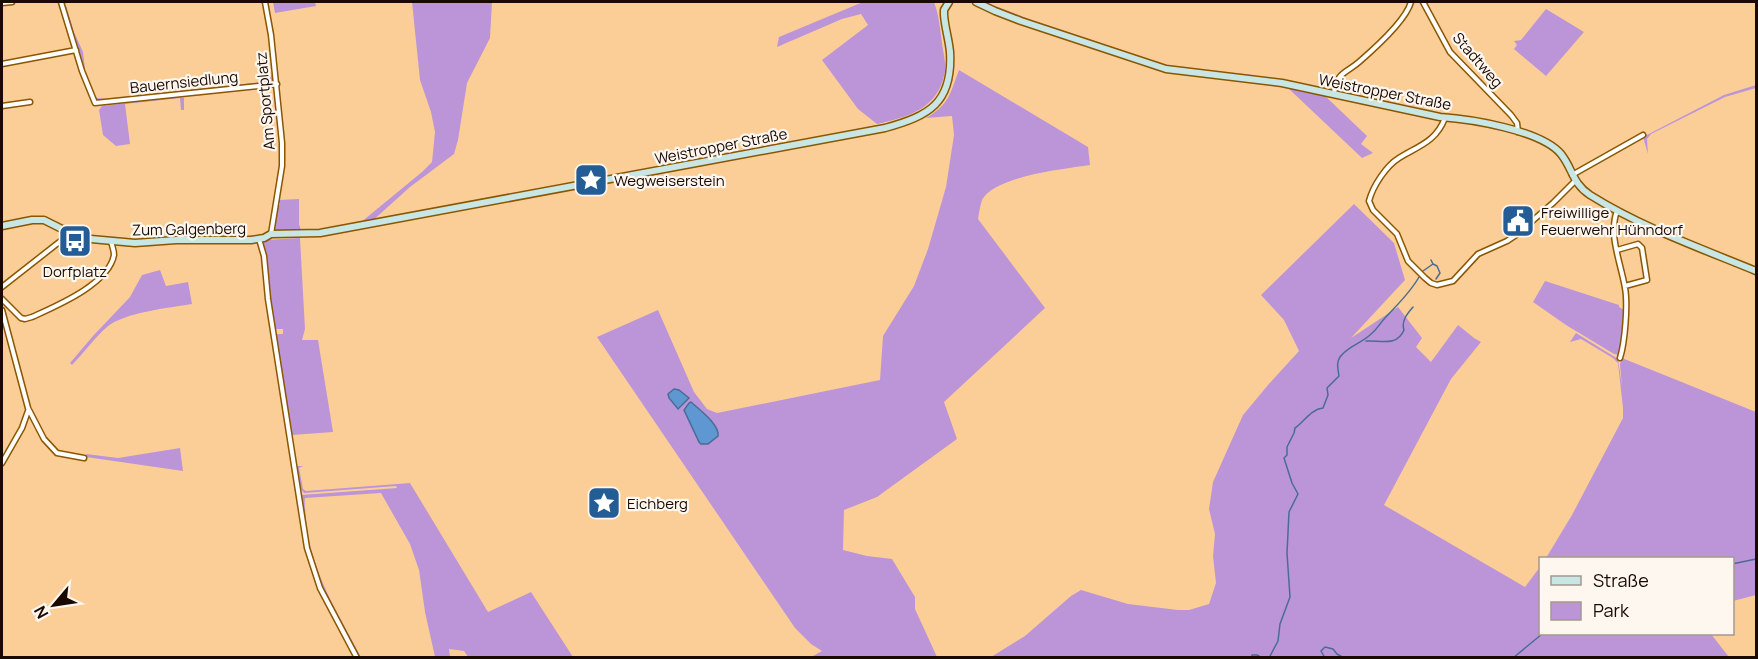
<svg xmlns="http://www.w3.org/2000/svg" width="1758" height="659" font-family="Manrope,sans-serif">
  <rect width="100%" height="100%" fill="#fcce97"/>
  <!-- green -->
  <path fill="#bc95d8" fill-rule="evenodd" d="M65,2l9,30 9,20 2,18 7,23 5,5 8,1 158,-17c4,-2 6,-2 8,-6 6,-10 -6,-62 -9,-74h1l4,16 7,59v3l-10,4 -165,17 -6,-3 -10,-27 -16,-56z
    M273,2h42l1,4 -41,7z
    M412,2h80l-2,36 -23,45 -9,57 -4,14 -44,33 -40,36 -60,10 -36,-1 -1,-4 3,-23h4v-2l-2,-1v-2l21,-1v25l2,6 26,-1 33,-6 62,-51 10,-10 3,-30 -4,-20 -11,-32z
    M863,2h71c5,13 6,26 8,41 1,8 4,19 3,28 -6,38 -37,46 -68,53l-19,-15 -36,-49 46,-35 -7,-11 -19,5 -65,28 2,-10z
    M980,2h5l44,17 137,46 28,5 51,4 84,15 -154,-20 -154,-50z
    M1546,9l38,23 -38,44 -32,-27 3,-4 -3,-4 7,-1z
    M959,70l129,77 2,18c-26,4 -95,11 -108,35 -2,6 -3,13 -4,19l67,89 -101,94 13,37 -80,58 -33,13 -1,40 24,6 25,3 23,38v12l22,48h-126l11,-6 -11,-7 -16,-16 -198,-291 61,-27 36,82 13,17 10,4 163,-33 3,-44 31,-50 14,-37 18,-62 8,-52 -2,-19 -26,2c24,-14 24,-25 33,-48zM691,402l25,24 2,10 -6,4 -17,-5 -2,-7z
    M1756,85v3l-31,9 -74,37 -4,5 1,15 -5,-17 81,-42z
    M1288,88l34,5 45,43 -6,8 12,9 -11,5z
    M179,97l5,1v12h-3l-1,-12 -55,6 5,40 -14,2 -13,-11 -4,-25 3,-4z
    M1354,204l40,39 11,37 -54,58 47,-31 24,31 -6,9 15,15 27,-37 16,13 7,4 -30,37 -67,126 141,82 15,-20v67h171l18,23h-738l34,-21 46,-40 10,-6 47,14 50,6h11l20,-6 7,-21 -3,-27 2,-22 -6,-25 4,-27 30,-67 25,-30 31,-34 -15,-31 -23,-25z
    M300,238l5,91 -3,11h16l15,92 -41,3 -16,-96v-5h7v-5h-8l-8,-46 -1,-31 -3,-10 2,-2z
    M160,270l6,16 22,-4 4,22c-23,4 -67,8 -85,23 -13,11 -23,26 -35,38l-2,-2 23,-27 37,-39 12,-22z
    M1545,281l74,24v2l5,3 -2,38 -2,7 -6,-1 -48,-29 -33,-23z
    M1576,333l42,26 4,28 -2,-23 2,-6 134,54v183l-23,6 -1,-43h-186l26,-43 51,-97v-10l-5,-45 -5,-5 -32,-19 -11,3z
    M180,448l3,23 -97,-14v-3l32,4z
    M297,466h6l-4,2 4,21 3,2 104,-8 78,129 43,-20 42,65h-105l-4,-6 -15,-2 1,8h-15l-10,-45 -6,-42 -9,-26 -29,-51 -76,5c-1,8 1,16 1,23 5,51 32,92 55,136h-2c-17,-31 -37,-62 -48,-97 -6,-21 -7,-43 -10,-65l96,-7 -1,-2 -92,7 -3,-4z"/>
  <!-- water -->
  <path fill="#5f97d2" stroke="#4a6c93" stroke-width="1.5" d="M674,389l5,1 10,8 -11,11 -9,-11 -1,-4z
    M691,402c9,8 29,23 27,34l-10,8h-7l-2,-2 -15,-32 5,-7z"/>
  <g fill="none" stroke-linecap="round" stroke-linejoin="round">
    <!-- stream -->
    <path stroke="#4a6c93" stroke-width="1.5" d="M1433,264l4,2 3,7 -4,6
      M1423,271l10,-7 -2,-4
      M1366,341c14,-1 31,6 38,-11 -3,-9 3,-16 9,-23
      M1732,564l24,-5
      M1251,658l1,-3h5l5,3
      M1269,658l9,-17 2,-17 10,-27 -3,-44 2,-41 9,-18 -6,-11 -8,-25 3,-3v-8l7,-14 1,-5c8,-5 16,-19 28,-20l5,-13 -1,-7 12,-12c-1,-7 -3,-13 1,-19 8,-11 20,-13 30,-22 8,-6 9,-11 15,-17 12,-13 25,-25 34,-41
      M1325,658l-4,-7 4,-4 8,2 4,5 7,4
      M1513,658l29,-24"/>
    <!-- street casing -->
    <g stroke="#8a5700" stroke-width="7">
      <path id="street" d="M61,2l21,69 13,32 182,-19
        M265,2l6,33 11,108v23l-11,68
        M1423,2l27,50 61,63 6,8 1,9
        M2,3l10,-1
        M2,64l74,-14
        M1334,93c3,-21 11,-19 25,-31 15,-13 47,-42 52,-60
        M2,106l28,-4
        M1445,118c-9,24 -27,28 -46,40 -13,8 -26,28 -30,43l4,9 24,24 11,27 17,17 6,5 6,2 16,-4 25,-27 29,-13 9,-6 37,-32 22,-22
        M1572,175l71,-40
        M1617,211c-9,24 4,52 8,77 3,16 0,54 -5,70
        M259,239l5,17 4,43 39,249 13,40 37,70
        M1617,250l21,-6 4,4 5,32 -22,6
        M2,287l56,-44 4,-3 3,-9
        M2,299l19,19 4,1 7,-2c24,-11 77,-33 82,-62 0,-5 -2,-9 -3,-14
        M2,310l26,98 16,31 13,14 27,5
        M2,463l20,-35 6,-17"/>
    </g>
    <!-- secondary casing -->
    <g stroke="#8a5700" stroke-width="9">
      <path id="secondary" d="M976,2l19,9 26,10 145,48 116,14 158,34c30,2 101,13 121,37 12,15 11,29 29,41 51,32 110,53 166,76
        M2,226l30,-6h12l36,18 55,5 41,-3h75l13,-2 7,-4 49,-1 565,-105c44,-12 68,-25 65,-76 -1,-12 -5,-24 -6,-37v-5l5,-8"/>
    </g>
    <!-- street -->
    <use href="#street" stroke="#fff" stroke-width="4"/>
    <!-- secondary -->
    <use href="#secondary" stroke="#c8e6e4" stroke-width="6"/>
  </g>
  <!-- icons -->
  <defs>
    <g id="sight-square" transform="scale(1.725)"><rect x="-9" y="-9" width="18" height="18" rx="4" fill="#245d95" stroke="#fdf7f0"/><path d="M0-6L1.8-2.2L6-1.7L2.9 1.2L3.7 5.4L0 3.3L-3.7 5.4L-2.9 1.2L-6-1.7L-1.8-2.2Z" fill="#fff"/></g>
    <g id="civic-square" transform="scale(1.725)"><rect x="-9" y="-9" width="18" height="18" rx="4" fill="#245d95" stroke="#fdf7f0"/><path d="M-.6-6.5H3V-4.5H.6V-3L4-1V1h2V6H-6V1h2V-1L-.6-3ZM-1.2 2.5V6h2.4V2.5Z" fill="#fff"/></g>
    <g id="bus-square" transform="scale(1.725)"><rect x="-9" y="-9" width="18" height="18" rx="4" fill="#245d95" stroke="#fdf7f0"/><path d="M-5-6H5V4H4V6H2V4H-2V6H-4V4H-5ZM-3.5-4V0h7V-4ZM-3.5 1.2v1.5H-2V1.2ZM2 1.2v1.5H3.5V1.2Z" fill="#fff"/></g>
  </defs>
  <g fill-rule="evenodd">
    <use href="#sight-square" x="591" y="180"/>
    <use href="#civic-square" x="1518" y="221"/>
    <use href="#bus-square" x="75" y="241"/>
    <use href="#sight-square" x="604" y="503"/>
  </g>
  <g text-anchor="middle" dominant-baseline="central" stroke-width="4.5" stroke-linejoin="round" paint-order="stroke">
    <!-- street labels -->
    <g font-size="15" fill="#190900" stroke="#fdf7f0">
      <text transform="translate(1478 60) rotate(49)">Stadtweg</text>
      <text transform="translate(184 82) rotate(-6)">Bauernsiedlung</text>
      <text transform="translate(1385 92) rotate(11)">Weistropper Straße</text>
      <text transform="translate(265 101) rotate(-95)">Am Sportplatz</text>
      <text transform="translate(721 146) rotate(-11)">Weistropper Straße</text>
      <text transform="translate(189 229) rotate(-1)">Zum Galgenberg</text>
    </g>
    <!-- poi labels -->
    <g font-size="15" fill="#190900" stroke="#fdf7f0" text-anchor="start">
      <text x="614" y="180">Wegweiserstein</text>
      <text x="1541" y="212">Freiwillige<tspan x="1541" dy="17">Feuerwehr Hühndorf</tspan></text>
      <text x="75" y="271" text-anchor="middle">Dorfplatz</text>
      <text x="627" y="503">Eichberg</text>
    </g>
  </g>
  <!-- border -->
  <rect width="1758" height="659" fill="none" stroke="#190900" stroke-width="6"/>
  <!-- legend -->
  <rect x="1539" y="557" width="195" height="78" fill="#fdf7f0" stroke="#a29890" stroke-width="1.5"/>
  <rect x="1551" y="576" width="30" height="9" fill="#c8e6e4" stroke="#a29890" stroke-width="1.5"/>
  <text x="1593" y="587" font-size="18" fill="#190900">Straße</text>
  <rect x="1551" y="602" width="30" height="18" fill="#bc95d8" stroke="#a29890" stroke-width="1.5"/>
  <text x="1593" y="617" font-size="18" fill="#190900">Park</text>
  <!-- north arrow -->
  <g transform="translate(54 605) rotate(241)" stroke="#fdf7f0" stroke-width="4.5" paint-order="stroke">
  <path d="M0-4.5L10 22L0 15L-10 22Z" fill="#190900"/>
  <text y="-9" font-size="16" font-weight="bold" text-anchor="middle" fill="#190900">N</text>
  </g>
</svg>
